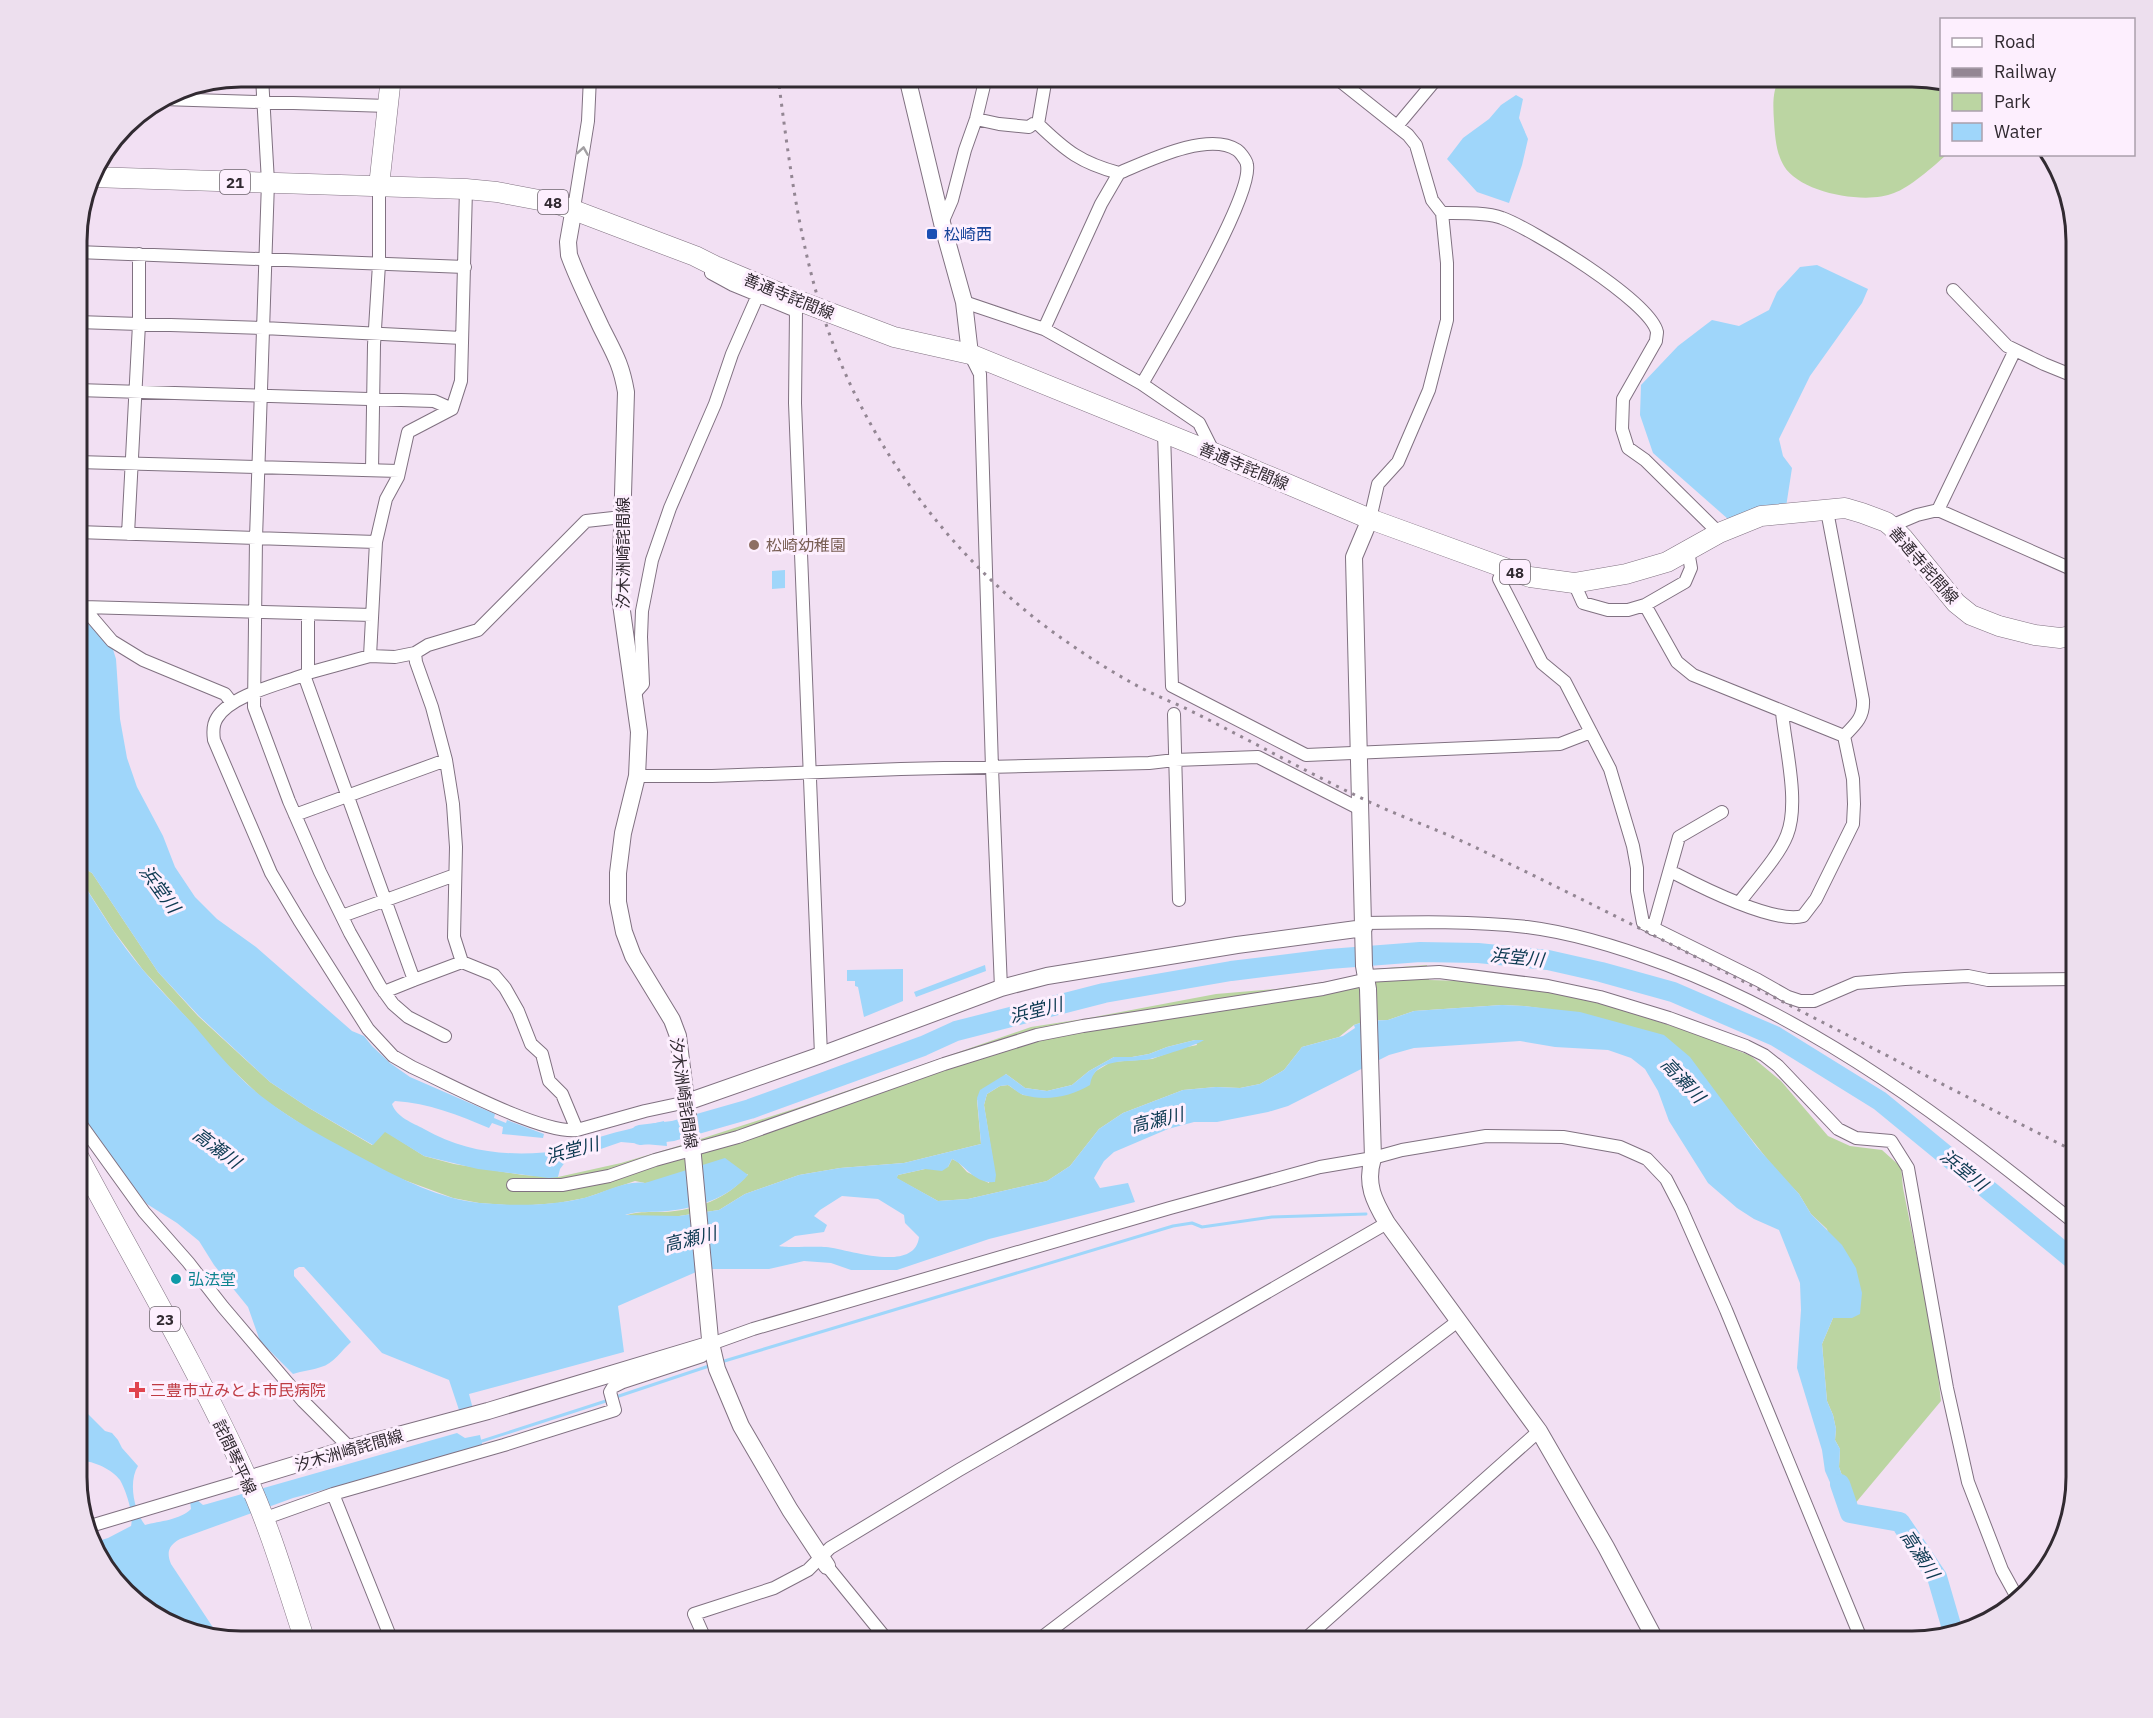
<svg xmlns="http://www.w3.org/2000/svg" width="2153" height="1718" font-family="'IBM Plex Sans','Noto Sans JP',sans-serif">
  <rect width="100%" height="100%" fill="#f2e0f3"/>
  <!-- green -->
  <path fill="#bbd5a2" d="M1781,77h131l29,4 1,73 4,1c-12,11 -37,33 -52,38 -28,12 -94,0 -110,-27 -8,-13 -9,-30 -10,-45 -1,-15 -2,-33 7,-44z
    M85,869l7,4 66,99 40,44 72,66 39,26 63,37 13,-14 39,25 30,8 69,11 35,2 63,-14 64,-19 118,-38 228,-79 58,-9 127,-24 60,-5 82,-12 2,-7 67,-5 2,15 37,1 94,13 34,7 109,35 48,20 30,25 47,55 22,10 32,4 19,17 2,21 31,154 7,59 -88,105 -14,-39 1,-18 -5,-9 1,-11 -3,-14 -6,-14 -5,-57 11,-26h19l-25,-89 -16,-15 -12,-20 -24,-25 -60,-76 -176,-85 -15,-2 -22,-1 -88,6 -26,9 -22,1 -12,4 -15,12 -37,10 -18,23 -24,14 -20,4 -24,-1 -33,3 -60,23 -24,16 -29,37 -23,15 -79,18 -30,2 -42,-23 2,-3 27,-6 23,-2 4,-8 6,3 9,10 22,11 4,-21 -9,-57 3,-11 13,-8 8,-1 15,10 23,2 45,-20 5,-6 15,-9 41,-3 30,-11 15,-3 -2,-5 -28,7 -18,7 -17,3h-18l-25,14 -17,14 -25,6 -22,-3 -19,-14 -29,26 4,44 -77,19 -64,5 -41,7 -54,19 -26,16 -40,6h-56c14,-5 27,-4 42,-4 30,-2 63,-13 83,-38l-103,9 -10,-2 -50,17 -27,5 -39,3 -40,-3 -26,-5 -57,-21 -80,-43 -53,-35 -48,-46 -21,-27 -51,-56 -30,-40 -34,-53 2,-7z"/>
  <!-- water -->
  <path fill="#9fd6fa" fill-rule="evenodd" d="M1516,95l7,4 -4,19 9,21 -6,26 -13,38 -32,-11 -30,-33 16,-21 26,-19 12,-14z
    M1817,265l51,24 -6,14 -52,73 -31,63 4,17 9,12 -6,39 -58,12 -75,-66 -13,-38 1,-30 37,-39 34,-26 27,6 30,-16 8,-18 23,-25z
    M785,570v18l-13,1v-18z
    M77,608l34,35 5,16 4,60 7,39 10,29 26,49 12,31 20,30 22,22 39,28 96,84 12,5 8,10 18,17 20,14 85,37 -1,4 12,5 1,-3 37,14 -1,4 -41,-4 1,-7 -11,-4 -3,5c-31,-13 -60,-25 -94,-27l-3,3c4,13 21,19 32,25 45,26 93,28 143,21 8,-1 14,-6 21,-9 24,-9 51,-14 76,-20l3,25 -46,-4 -55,19 -6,8 -2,8 -9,1 -71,-9 -54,-13 -39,-24 -12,13 -64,-37 -39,-26 -71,-66 -41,-44 -66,-99 -7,-4 -4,1 -2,7c20,32 40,65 64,93 16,19 33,36 50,54 22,26 44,54 72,75 31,24 66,42 101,61 35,19 74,39 114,43 35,3 70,3 104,-5 20,-5 41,-18 61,-15l80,-25 23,17c-20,23 -50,33 -80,36 -15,2 -29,-1 -43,4l54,1 40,-6 26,-16 54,-19 41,-7 64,-5 77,-19 -4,-46 3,-8 26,-16 19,14 22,3 25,-6 17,-14 25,-14h18l17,-3 18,-7 28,-7h9c-7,5 -45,17 -54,19 -21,4 -56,-3 -60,26 -18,11 -44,17 -66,10 -5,-1 -11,-7 -16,-10l-8,1 -13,8 -3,11 12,70 -1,7c-21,2 -28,-16 -43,-23l-4,8 -6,4 -17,-2 -27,6 -1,3 41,23 30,-2 79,-18 23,-15 29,-37 24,-16 60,-23 33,-3 24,1 20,-4 24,-14 18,-23 41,-11 12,-8 -1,-3 12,-4 22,-1 26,-9 88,-6 22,1 56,6 84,23 26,22 66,89 43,48 12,20 31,31 14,23 6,25 -2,21 -8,4h-19l-11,26 5,57 6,14 3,14 -1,11 5,9 -1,18 14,39 -10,6 -18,-41 -3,-21 -25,-82 4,-58 -1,-27 -21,-53 -25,-11 -17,-11 -29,-25 -39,-62 -11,-30 -13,-22 -14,-11 -23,-8 -53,-3 -35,-6 -106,7 -25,7 -101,51 -20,6 -51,10h-23l-26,7 -54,23 -10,9 -10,17 6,10 28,-5 7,19 -146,37 -92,31h-46l-20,-7 -27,-2 -35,8h-66l-85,37 6,46 -155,42 4,15 -13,4 -11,-33 -67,-27 -78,-86h-5l-5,3v6l57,66c-9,8 -18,22 -30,25 -8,3 -19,4 -28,7l-33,-33 -12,-34 -34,-42 -15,-24 -22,-18 -30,-19 -36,-47 -34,-50zM842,1196l36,3 26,16 1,8 14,14c-4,37 -72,12 -93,10 -11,-1 -41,1 -47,-1l16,-10 29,-4 3,-7 -13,-9 6,-6z
    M985,965l1,6 -70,26 -2,-5z
    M903,969v32l-39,16 -6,-30 -3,-1v-5h-8v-11z
    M77,1403l28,28 7,2 6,7 4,8 16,18c-10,16 -4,45 7,59 15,-4 35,-5 46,-16l-1,-8 7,-1 6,5 4,-1 250,-71 8,5 15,-3 3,13 -190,50 -113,41c-11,6 -14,13 -9,25l45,68 1,-1 4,7 -41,-9 -67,-54 -20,-26 -1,-6 16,-5 23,-12c3,-11 -5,-36 -11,-46 -8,-11 -30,-21 -43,-19z"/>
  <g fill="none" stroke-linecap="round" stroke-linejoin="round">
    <!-- stream -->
    <path stroke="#9fd6fa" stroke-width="3" d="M721,1362l452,-136 19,-3 10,4 70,-10 94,-3
      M616,1397l96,-32
      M479,1442l130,-42"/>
    <!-- river -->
    <path stroke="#9fd6fa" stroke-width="20" d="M640,1135l33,-4 77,-22 173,-63 33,-15 148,-38 127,-22 98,-12 91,-7 58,1 70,7 53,12 72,20 102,44 105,65 196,161
      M1840,1484l10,29 50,9 37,55 16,55"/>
    <!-- street casing -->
    <g stroke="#807181" stroke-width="14">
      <path id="street" d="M262,77l6,105 -12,356 -2,169 35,94 31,71 30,61 30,53 13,18 15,13 37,19
        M1335,77l73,58 8,10 16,55 10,13 5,50v57l-18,70 -31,72 -20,22 -8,35
        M162,99l226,7
        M976,119l23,5 30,3 4,-3h5
        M1038,124c28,27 43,39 81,49 29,-12 89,-42 118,-23 3,2 10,11 10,15 6,32 -85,184 -105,219
        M1038,124l8,-47
        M1397,126l41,-49
        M574,208l14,-87 2,-44
        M1442,213c17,0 45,-1 60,5 30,11 148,83 155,114 0,3 -1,6 -1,9l-33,58 -1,30 6,19 17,12 74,73
        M942,223l10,-23 13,-50 11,-31 10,-42
        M77,252l388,15
        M711,273l22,12 63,26 -1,92 26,652
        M1953,290l54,56 37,18 32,13
        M964,302l80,27 98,55 57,39 15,30
        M77,322l186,6 199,10
        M1044,329l57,-125 18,-31
        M970,354l10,20 12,394 9,220
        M77,390l357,11 18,8
        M1164,433l8,253 134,69 254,-11 31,-12
        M77,462l322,9
        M372,470l2,-125 5,-81v-78
        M1938,510l77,-160
        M1827,511l36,189c1,17 -7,24 -19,36
        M1891,526l26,-11 21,-5 138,61
        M77,532l299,10
        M128,534l11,-210v-70
        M1504,568l-5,11 43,84 23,19 45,87 23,77 4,22v23l6,32 115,57 30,17 12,4h14l42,-18 49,-4 63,-3 20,4 88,-1
        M1574,583l9,20 25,7h20l17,-5 40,-23 6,-14 -3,-17
        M77,600l35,41 31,19 82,34 7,9
        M1645,605l32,57 16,13 151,61
        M83,607l289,8
        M308,614v59l-4,2 110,305 48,-18 32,13 11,13 13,23 13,33 11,10 7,27 13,13 15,36 68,-19 42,-9
        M2073,635l3,-37
        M415,653l1,9 16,45 14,53 7,44 3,43 -2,90 8,25
        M370,656l6,-114 10,-43 12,-22 10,-45 44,-23 9,-28 5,-192
        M308,673l62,-17 25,1 20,-4 13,-8 50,-15 108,-109 36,-4
        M304,675c-24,9 -73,20 -87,43 -4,6 -4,15 -3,22l57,133 28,47 69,109 25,27 19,11c37,17 129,67 165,63
        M635,693l8,-9 -2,-47 1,-26 10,-51 18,-52 45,-104 17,-50 26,-59
        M1174,714l5,186
        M637,776h75l189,-7 248,-6 26,-3 83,-3 102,52
        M295,815l151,-55
        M1676,874c27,14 99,50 127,42l13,-17 37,-75 1,-20 -1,-25 -9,-43
        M1739,903c14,-19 40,-47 48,-68 13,-32 -2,-89 -5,-123
        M342,916l113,-41
        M1364,923c54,-1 109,-2 163,4 48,6 95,21 140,38 155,59 281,156 409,259
        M1653,929l26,-92 43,-25
        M1367,976l72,-4 109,14 52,11 69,21 77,28 18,9 14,11 60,63 18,9 35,3 17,27 39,220 21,94 34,88 16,29
        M384,992l30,-12
        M77,1119l67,93 44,50 35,45 80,94 47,47
        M513,1185h49l47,-9 46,-16 83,-23 206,-73 93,-29 46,-9 240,-37 45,-10
        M333,1494l171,-49 111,-35 -5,-18 3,-5 10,-5 79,-26 9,-12 42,-15 417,-121 150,-41 53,-9 29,-8 84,-14 77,1 57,10 27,12 19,20 15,29 45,102 136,331
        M263,1519l70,-25 59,147
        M87,1527l161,-48
        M827,1566l61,75
        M706,1641l-12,-27 80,-26 34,-18 22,-22 129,-78 428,-247
        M1037,1641l421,-320
        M1303,1641l236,-210"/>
    </g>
    <!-- secondary casing -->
    <g stroke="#807181" stroke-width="18">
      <path id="secondary" d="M907,77l35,146 22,79 6,52
        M574,208l-6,34 1,13c9,25 21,48 32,72 13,26 20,36 25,65l-6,205 19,135 -2,44 -14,57 -5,40v29l6,30 9,24 39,64 6,16 15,120 17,183 7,30 24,57 49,84 37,56
        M1370,519l-16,38 10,409 4,23 5,169c-8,26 1,43 14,65l152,208 67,116 50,94
        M687,1102l134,-47 180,-67 46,-12 190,-31 127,-17
        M248,1479l102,-31 138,-37 223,-67"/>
    </g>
    <!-- primary casing -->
    <g stroke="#807181" stroke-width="21">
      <path id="primary" d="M91,177l375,12 31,3 58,11 140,53 20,10 79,33 100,38 76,17 244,99 156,66 160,58 44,6 52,-9 41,-12 52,-29 42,-17 84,-8 17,5 24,9 5,4 12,12 53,65 15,12 28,11 36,9 25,3 16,-3
        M379,186l12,-109
        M77,1154c57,107 120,213 170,324 24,52 40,109 58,163"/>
    </g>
    <!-- street -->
    <use href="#street" stroke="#fff" stroke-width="12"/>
    <!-- secondary -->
    <use href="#secondary" stroke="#fff" stroke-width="16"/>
    <!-- primary -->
    <use href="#primary" stroke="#fff" stroke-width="20"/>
    <!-- rail -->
    <path stroke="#938693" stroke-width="3" stroke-dasharray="3 6" stroke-linecap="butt" d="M778,77c12,92 23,184 57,272 46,117 133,227 238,297 20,14 41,27 61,38 21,12 44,20 65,31 54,27 106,56 160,82 41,20 84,34 124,54 200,96 395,202 593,301"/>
  </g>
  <!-- one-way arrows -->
  <defs><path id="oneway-chevron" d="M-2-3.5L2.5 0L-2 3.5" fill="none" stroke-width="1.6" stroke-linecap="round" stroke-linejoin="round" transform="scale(1.5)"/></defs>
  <use stroke="#a29fa2" href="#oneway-chevron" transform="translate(583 151) rotate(-81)"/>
  <!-- markers -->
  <rect fill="#1a4fb4" stroke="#fdeffe" stroke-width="2" x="926" y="228" width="12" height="12" rx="3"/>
  <circle fill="#8d6e63" stroke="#fdeffe" stroke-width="2" cx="754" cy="545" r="6"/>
  <circle fill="#0f9aa8" stroke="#fdeffe" stroke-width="2" cx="176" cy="1279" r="6"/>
  <path fill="#e0444e" stroke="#fdeffe" stroke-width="2" d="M134 1381h6v6h6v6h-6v6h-6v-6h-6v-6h6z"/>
  <g text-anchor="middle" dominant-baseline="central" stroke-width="6" stroke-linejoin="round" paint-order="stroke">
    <!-- shield labels -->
    <g fill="#fdeffe" stroke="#6e656e" stroke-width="1.5">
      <rect x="220" y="170" width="30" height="24" rx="4.5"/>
      <rect x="538" y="190" width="30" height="24" rx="4.5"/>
      <rect x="1500" y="560" width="30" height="24" rx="4.5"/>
      <rect x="150" y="1307" width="30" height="24" rx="4.5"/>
    </g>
    <g font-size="15" font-weight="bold" fill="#312a31">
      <text x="235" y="182">21</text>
      <text x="553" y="202">48</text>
      <text x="1515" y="572">48</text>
      <text x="165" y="1319">23</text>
    </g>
    <!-- transit labels -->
    <g font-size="16" fill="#164399" stroke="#fdeffe" text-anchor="start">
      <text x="944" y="234">松崎西</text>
    </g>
    <!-- street labels -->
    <g font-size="16" fill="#312a31" stroke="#fdeffe">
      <text transform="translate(789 296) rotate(22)">善通寺詫間線</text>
      <text transform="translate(1244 466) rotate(23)">善通寺詫間線</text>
      <text transform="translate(623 553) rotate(-90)">汐木洲崎詫間線</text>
      <text transform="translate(1924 565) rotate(49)">善通寺詫間線</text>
      <text transform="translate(684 1093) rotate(82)">汐木洲崎詫間線</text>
      <text transform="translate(349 1450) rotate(-16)">汐木洲崎詫間線</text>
      <text transform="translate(235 1457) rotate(65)">詫間琴平線</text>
    </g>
    <!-- education labels -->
    <g font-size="16" fill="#785e54" stroke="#fdeffe" text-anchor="start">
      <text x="766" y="545">松崎幼稚園</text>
    </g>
    <!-- culture labels -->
    <g font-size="16" fill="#0d838f" stroke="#fdeffe" text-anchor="start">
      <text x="188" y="1279">弘法堂</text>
    </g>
    <!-- health labels -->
    <g font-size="16" fill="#be3a42" stroke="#fdeffe" text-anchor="start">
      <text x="150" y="1390">三豊市立みとよ市民病院</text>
    </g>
    <!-- water labels -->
    <g font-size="18" font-style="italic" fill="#0c3951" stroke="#fdeffe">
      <text transform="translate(160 889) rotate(54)">浜堂川</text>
      <text transform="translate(1517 957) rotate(6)">浜堂川</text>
      <text transform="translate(1036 1010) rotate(-14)">浜堂川</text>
      <text transform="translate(1683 1080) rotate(47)">高瀬川</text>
      <text transform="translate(1157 1120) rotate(-14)">高瀬川</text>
      <text transform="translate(217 1148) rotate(37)">高瀬川</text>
      <text transform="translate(572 1150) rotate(-15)">浜堂川</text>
      <text transform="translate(1964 1170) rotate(39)">浜堂川</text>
      <text transform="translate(690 1239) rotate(-14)">高瀬川</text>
      <text transform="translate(1920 1554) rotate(57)">高瀬川</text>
    </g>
  </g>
  <!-- crop -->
  <path d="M0 0H2153V1718H0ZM241 87H1912A154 154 0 0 1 2066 241V1477A154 154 0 0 1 1912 1631H241A154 154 0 0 1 87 1477V241A154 154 0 0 1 241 87Z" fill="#eddfee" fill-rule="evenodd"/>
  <path fill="none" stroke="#312a31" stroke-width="3" d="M241 87H1912A154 154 0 0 1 2066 241V1477A154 154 0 0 1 1912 1631H241A154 154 0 0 1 87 1477V241A154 154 0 0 1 241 87Z"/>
  <!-- legend -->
  <rect x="1940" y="18" width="195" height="138" fill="#fdeffe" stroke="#aba0ac" stroke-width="1.5"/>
  <rect x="1952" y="38" width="30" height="9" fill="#ffffff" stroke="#aba0ac" stroke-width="1.5"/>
  <text x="1994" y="48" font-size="18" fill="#312a31">Road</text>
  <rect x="1952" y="68" width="30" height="9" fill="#938693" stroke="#aba0ac" stroke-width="1.5"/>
  <text x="1994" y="78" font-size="18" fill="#312a31">Railway</text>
  <rect x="1952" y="93" width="30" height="18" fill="#bbd5a2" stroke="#aba0ac" stroke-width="1.5"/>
  <text x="1994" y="108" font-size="18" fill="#312a31">Park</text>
  <rect x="1952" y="123" width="30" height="18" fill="#9fd6fa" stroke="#aba0ac" stroke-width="1.5"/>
  <text x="1994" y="138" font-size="18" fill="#312a31">Water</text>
</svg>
